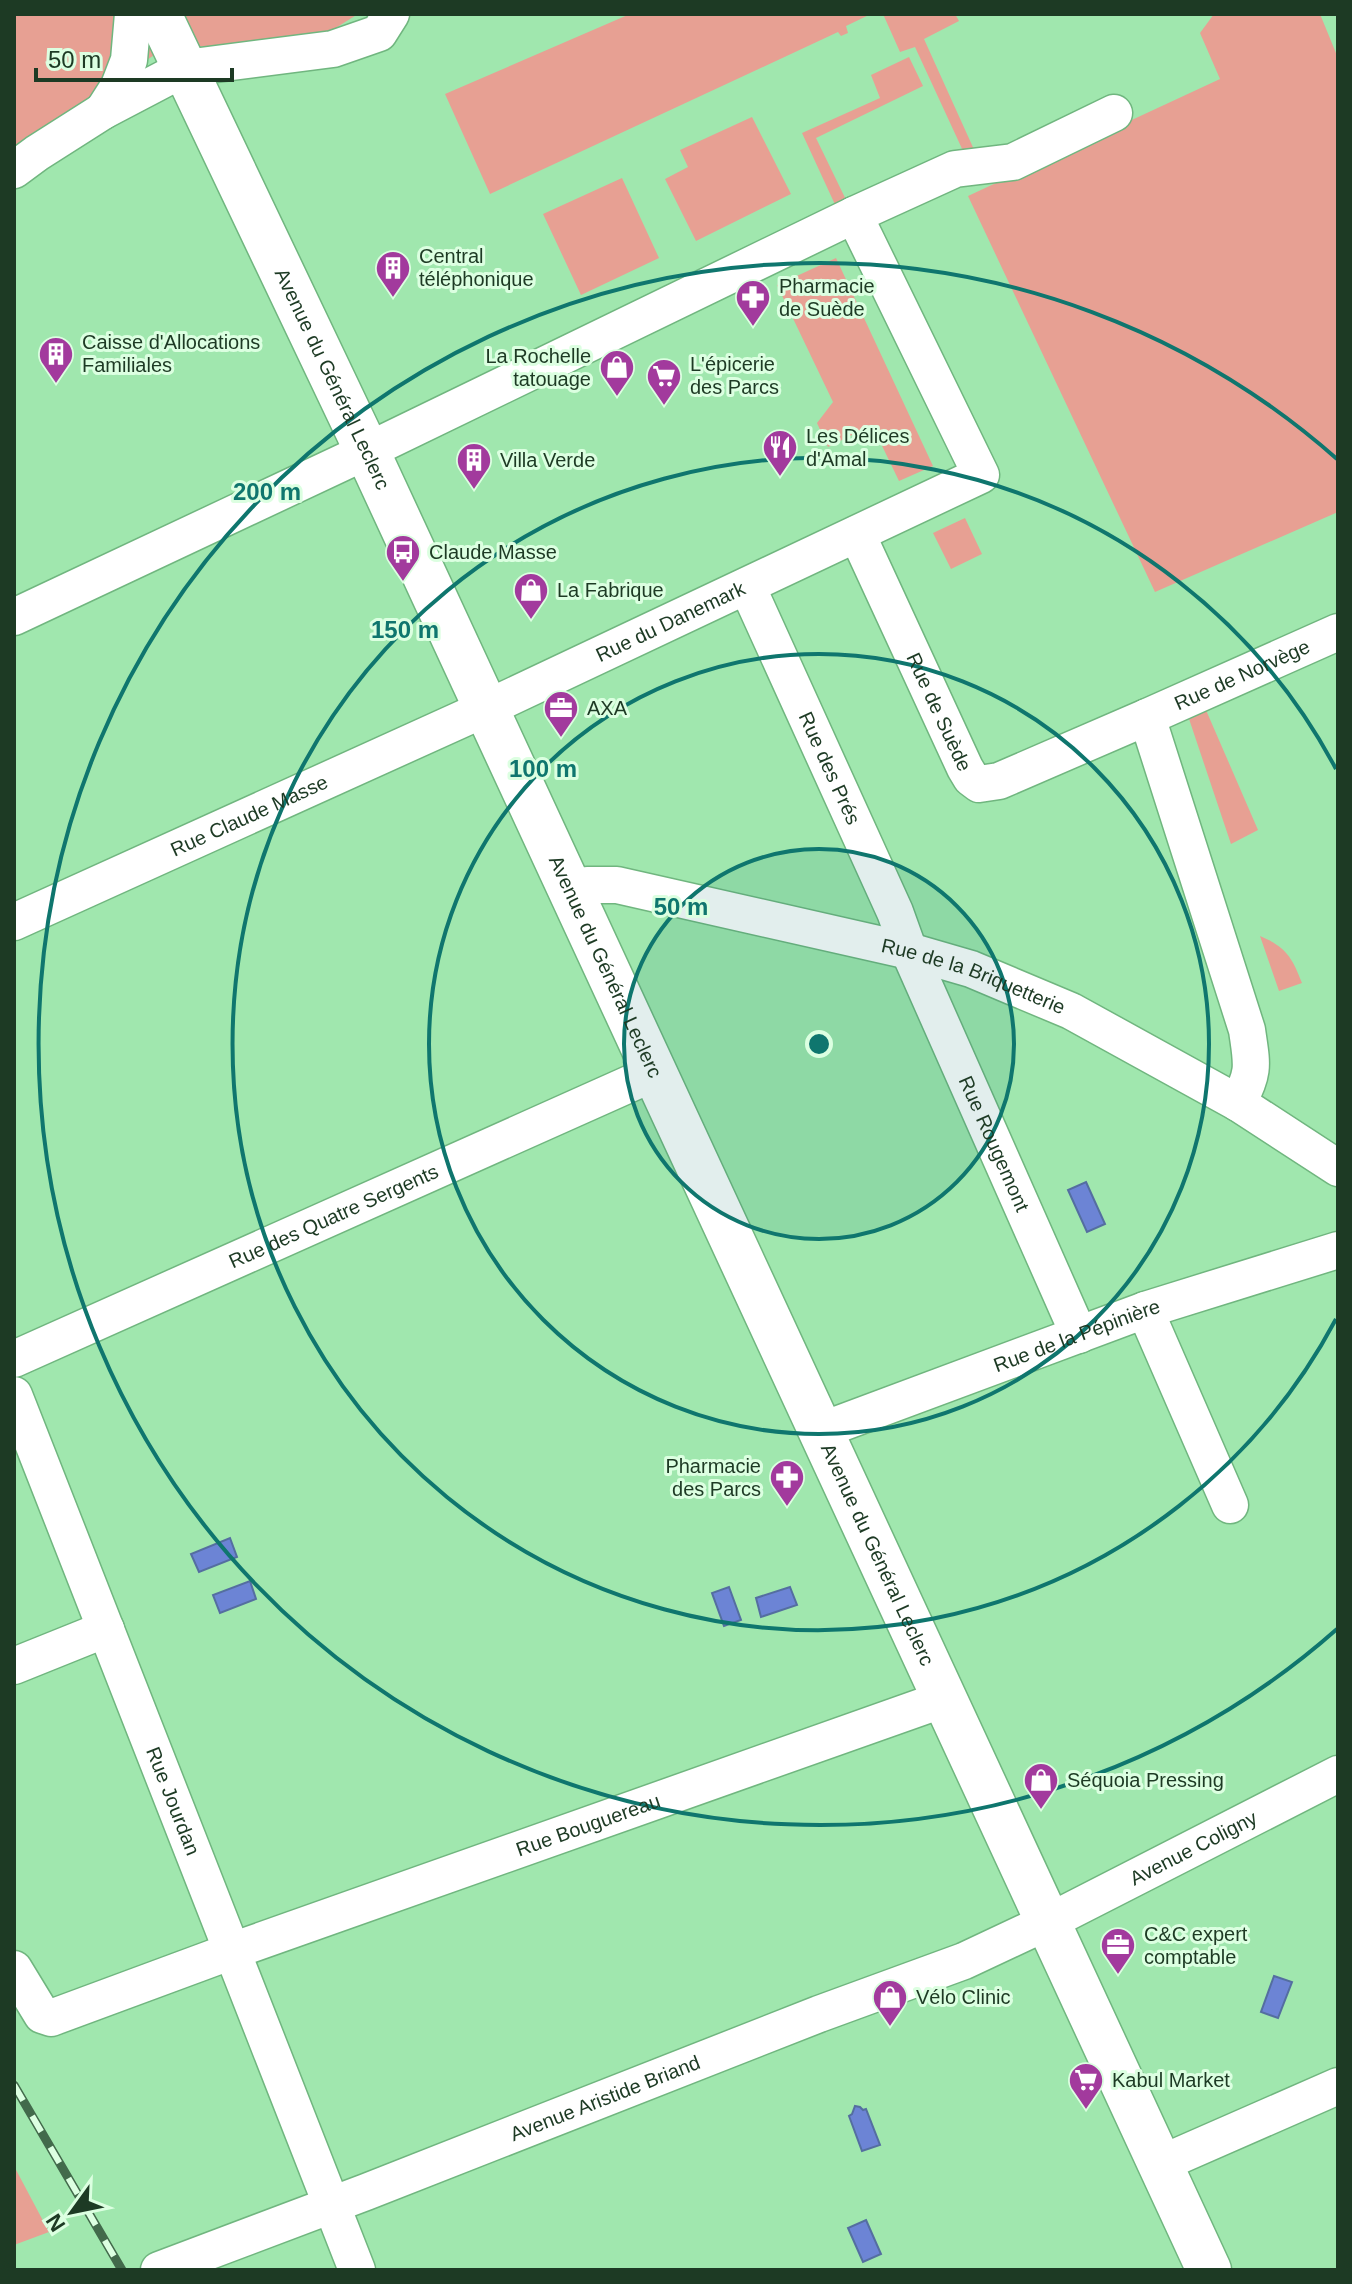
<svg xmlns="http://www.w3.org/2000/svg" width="1352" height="2284" font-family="Arial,sans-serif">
  <rect width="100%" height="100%" fill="#a0e7ae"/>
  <!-- green -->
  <path fill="#e7a093" d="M14,14h344l-32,20 -50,16 -107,-5 -155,105z
    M630,14h241l-25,12 2,7 -7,3 -3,-4 -348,162 -45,-100z
    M883,14h72l4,7 -35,18 57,126 -11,1 -55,-119 -15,5z
    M1214,14h106l18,44v454l-183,80 -187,-396 252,-117 -20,-46z
    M909,57l14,29 -107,52 33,68 -11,5 -36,-78 78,-35 -9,-23z
    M752,117l39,77 -95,47 -31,-62 23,-12 -8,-17z
    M622,178l37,80 -78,37 -38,-81z
    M836,258l97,208 -34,15 -27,-56 -44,22 -11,-24 16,-21 -56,-117z
    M965,518l17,36 -31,15 -18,-36z
    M1199,694l59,136 -27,14 -48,-143z
    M1260,936c26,11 32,21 42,47l-23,8z
    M14,2166l35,66 -35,13z"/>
  <!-- water -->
  <path fill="#6c84d5" stroke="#546ea0" stroke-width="2" d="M1086,1182l19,42 -18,8 -19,-42z
    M230,1538l7,19 -38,15 -8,-18z
    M250,1581l6,18 -36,14 -7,-18z
    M729,1587l12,33 -17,6 -12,-33z
    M790,1587l7,18 -36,12 -5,-19z
    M1274,1976l18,6 -14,36 -17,-6z
    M855,2106l5,1 3,3 3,-1 14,36 -18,6 -13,-35 3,-2z
    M866,2220l15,34 -18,8 -15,-34z"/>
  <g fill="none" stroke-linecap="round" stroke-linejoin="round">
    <!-- minor casing -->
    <g stroke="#70b67f" stroke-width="39">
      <g id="minor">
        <path d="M103,111l16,-25 10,-26 4,-46"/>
        <path d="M14,170l23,-17 66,-42 82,-43 148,-19 46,-16 12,-19"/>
        <path id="s1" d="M857,534l108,234 6,10 8,6 20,-3 148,-64 100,313c5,35 8,41 -9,73"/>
        <path id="s2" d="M747,586l148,326 14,39 170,384"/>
        <path d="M14,617l353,-166 487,-236 101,-46 58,-7 101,-49"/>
        <path id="s3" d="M1147,717l191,-85"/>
        <path id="s4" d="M570,890l17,-5h30l292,66 62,18 100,42 167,92 100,65"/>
        <path id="s5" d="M14,922l488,-221 479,-226 -127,-260"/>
        <path d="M1145,1310l85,195"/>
        <path id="s6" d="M14,1359l640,-286"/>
        <path id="s7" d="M14,1395l343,875"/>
        <path id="s8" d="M820,1431l325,-121 193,-60"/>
        <path d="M14,1666l92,-37"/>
        <path id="s9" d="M14,1969l28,46 9,3 181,-67 712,-252"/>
        <path d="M1160,2164l178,-78"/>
        <path id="s10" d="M159,2270l207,-78 453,-178 145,-53 98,-46 276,-141"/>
      </g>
    </g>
    <!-- major casing -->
    <g stroke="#70b67f" stroke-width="47">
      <g id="major">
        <path id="s11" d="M159,14l208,437 842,1819"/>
      </g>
    </g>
    <!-- minor -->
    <use href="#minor" stroke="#fff" stroke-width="36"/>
    <!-- major -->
    <use href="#major" stroke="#fff" stroke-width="44"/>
    <!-- rail casing -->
    <g stroke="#426a4b" stroke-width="9">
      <path id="rail" d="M14,2085l108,185"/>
    </g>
    <!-- rail -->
    <use href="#rail" stroke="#dcffe1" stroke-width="6" stroke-dasharray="18" stroke-linecap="butt"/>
  </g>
  <!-- distance rings -->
  <circle cx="819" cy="1044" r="195" fill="#0f766e" fill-opacity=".12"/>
  <g fill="none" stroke="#0f766e" stroke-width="4">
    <circle cx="819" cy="1044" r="195"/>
    <circle cx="819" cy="1044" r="390"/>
    <path d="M1336 1319A586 586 0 1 1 1336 769"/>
    <path d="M1337 1629A781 781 0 1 1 1337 459"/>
  </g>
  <!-- icons -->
  <defs>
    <g id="building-pin" transform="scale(1.8)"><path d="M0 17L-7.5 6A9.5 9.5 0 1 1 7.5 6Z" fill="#a23a9d" stroke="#dcffe1"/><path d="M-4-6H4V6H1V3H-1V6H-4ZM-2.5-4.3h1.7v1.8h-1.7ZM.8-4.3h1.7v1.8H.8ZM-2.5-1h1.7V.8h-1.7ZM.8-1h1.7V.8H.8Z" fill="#fff"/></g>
    <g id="pharmacy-pin" transform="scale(1.8)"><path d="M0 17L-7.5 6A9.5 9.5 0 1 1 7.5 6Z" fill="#a23a9d" stroke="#dcffe1"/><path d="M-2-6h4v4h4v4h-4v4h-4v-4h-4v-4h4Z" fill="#fff"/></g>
    <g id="shop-pin" transform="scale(1.8)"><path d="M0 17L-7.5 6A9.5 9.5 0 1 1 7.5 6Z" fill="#a23a9d" stroke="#dcffe1"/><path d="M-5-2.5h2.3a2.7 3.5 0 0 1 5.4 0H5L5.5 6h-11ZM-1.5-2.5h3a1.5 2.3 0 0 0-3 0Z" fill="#fff"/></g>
    <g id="supermarket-pin" transform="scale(1.8)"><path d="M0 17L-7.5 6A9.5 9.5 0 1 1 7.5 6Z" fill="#a23a9d" stroke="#dcffe1"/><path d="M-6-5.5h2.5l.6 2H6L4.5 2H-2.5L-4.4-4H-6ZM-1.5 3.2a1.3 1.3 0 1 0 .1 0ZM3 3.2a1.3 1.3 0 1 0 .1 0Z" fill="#fff"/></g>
    <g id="restaurant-pin" transform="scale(1.8)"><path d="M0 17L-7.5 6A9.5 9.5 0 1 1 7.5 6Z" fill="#a23a9d" stroke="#dcffe1"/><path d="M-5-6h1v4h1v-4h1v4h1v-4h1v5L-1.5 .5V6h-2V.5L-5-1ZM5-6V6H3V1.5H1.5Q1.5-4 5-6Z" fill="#fff"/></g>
    <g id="bus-pin" transform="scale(1.8)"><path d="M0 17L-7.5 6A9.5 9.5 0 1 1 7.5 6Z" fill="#a23a9d" stroke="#dcffe1"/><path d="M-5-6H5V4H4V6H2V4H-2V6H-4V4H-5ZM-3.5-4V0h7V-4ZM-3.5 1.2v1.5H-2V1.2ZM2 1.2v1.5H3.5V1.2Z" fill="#fff"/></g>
    <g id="office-pin" transform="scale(1.8)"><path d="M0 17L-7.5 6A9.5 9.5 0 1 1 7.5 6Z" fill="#a23a9d" stroke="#dcffe1"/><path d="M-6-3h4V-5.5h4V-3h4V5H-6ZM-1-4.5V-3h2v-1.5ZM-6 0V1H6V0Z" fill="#fff"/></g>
  </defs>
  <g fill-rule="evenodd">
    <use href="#building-pin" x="393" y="268"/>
    <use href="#pharmacy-pin" x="753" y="297"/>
    <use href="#building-pin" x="56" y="354"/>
    <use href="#shop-pin" x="617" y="367"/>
    <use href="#supermarket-pin" x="664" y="376"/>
    <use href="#restaurant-pin" x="780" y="447"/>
    <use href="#building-pin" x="474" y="460"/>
    <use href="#bus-pin" x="403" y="552"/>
    <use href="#shop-pin" x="531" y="590"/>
    <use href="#office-pin" x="561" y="708"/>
    <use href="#pharmacy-pin" x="787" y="1477"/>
    <use href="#shop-pin" x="1041" y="1780"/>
    <use href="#office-pin" x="1118" y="1945"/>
    <use href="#shop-pin" x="890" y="1997"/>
    <use href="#supermarket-pin" x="1086" y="2080"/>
  </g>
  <g text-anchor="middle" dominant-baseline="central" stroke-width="6" stroke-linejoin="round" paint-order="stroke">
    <!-- poi labels -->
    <g font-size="20" fill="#1d3a24" stroke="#dcffe1" text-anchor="start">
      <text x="419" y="256">Central<tspan x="419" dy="23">téléphonique</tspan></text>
      <text x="779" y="286">Pharmacie<tspan x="779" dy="23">de Suède</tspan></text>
      <text x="82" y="342">Caisse d'Allocations<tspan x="82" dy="23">Familiales</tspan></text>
      <text x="591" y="356" text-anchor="end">La Rochelle<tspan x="591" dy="23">tatouage</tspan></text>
      <text x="690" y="364">L'épicerie<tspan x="690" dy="23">des Parcs</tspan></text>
      <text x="806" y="436">Les Délices<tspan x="806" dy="23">d'Amal</tspan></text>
      <text x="500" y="460">Villa Verde</text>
      <text x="429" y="552">Claude Masse</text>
      <text x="557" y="590">La Fabrique</text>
      <text x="587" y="708">AXA</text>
      <text x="761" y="1466" text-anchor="end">Pharmacie<tspan x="761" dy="23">des Parcs</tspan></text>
      <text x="1067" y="1780">Séquoia Pressing</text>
      <text x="1144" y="1934">C&amp;C expert<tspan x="1144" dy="23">comptable</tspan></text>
      <text x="916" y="1997">Vélo Clinic</text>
      <text x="1112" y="2080">Kabul Market</text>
    </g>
    <!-- street labels -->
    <g font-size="20" fill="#1d3a24" stroke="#dcffe1">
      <text stroke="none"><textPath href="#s11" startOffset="404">Avenue du Général Leclerc</textPath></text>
      <text stroke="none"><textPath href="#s5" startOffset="722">Rue du Danemark</textPath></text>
      <text stroke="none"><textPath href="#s3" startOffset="104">Rue de Norvège</textPath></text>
      <text stroke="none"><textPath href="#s1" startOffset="196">Rue de Suède</textPath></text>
      <text stroke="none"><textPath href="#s2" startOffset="200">Rue des Prés</textPath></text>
      <text stroke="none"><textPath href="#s5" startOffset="258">Rue Claude Masse</textPath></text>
      <text stroke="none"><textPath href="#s11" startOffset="1052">Avenue du Général Leclerc</textPath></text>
      <text stroke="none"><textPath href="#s4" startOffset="416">Rue de la Briquetterie</textPath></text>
      <text stroke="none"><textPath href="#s2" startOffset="610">Rue Rougemont</textPath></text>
      <text stroke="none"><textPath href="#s6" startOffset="350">Rue des Quatre Sergents</textPath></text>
      <text stroke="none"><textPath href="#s8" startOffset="274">Rue de la Pépinière</textPath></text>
      <text stroke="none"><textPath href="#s11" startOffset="1700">Avenue du Général Leclerc</textPath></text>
      <text stroke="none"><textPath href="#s7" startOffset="436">Rue Jourdan</textPath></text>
      <text stroke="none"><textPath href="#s9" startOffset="634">Rue Bouguereau</textPath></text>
      <text stroke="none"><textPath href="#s10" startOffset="1118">Avenue Coligny</textPath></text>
      <text stroke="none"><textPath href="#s10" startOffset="478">Avenue Aristide Briand</textPath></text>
    </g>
  </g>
  <circle cx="819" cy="1044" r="12" fill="#0f766e" stroke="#dcffe1" stroke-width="4"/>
  <g font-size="24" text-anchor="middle" font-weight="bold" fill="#0f766e" stroke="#dcffe1" stroke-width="6" stroke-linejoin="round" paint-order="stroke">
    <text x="267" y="500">200 m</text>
    <text x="405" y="638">150 m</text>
    <text x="543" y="777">100 m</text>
    <text x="681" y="915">50 m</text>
  </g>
  <!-- border -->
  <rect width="1352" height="2284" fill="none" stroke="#1d3a24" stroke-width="32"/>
  <!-- north arrow -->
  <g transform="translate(72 2212) rotate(237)" stroke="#dcffe1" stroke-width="6" paint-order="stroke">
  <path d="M0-6L14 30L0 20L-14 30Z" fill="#1d3a24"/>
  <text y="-12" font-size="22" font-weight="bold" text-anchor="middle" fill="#1d3a24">N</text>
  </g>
  <!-- scale -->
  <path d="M36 68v12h196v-12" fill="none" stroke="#1d3a24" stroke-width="4"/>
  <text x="48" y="68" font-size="24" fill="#1d3a24" stroke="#dcffe1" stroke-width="6" paint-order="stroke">50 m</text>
</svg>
